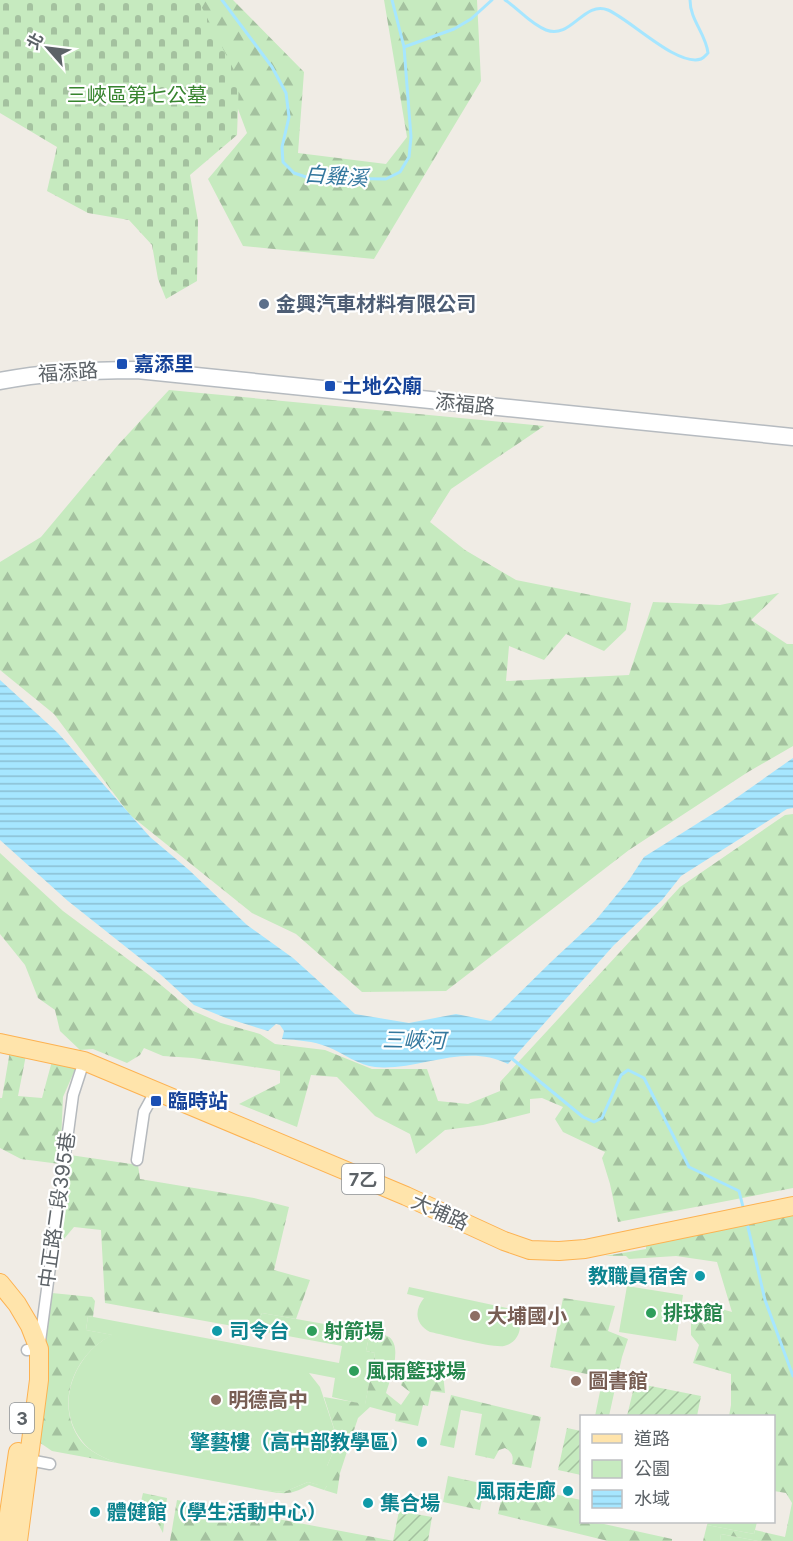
<svg xmlns="http://www.w3.org/2000/svg" width="793" height="1541" font-family="Inter,'Noto Sans TC',sans-serif">
  <defs>
    <pattern id="forest-firs" width="22" height="20" patternUnits="userSpaceOnUse" patternTransform="scale(1.5)"><rect width="22" height="20" fill="#c6eabf"/><path d="M5 1l3.5 6h-7zM16 11l3.5 6h-7z" fill="#a4c19f"/></pattern>
    <pattern id="cemetery-stones" width="16" height="16" patternUnits="userSpaceOnUse" patternTransform="scale(1.5)"><rect width="16" height="16" fill="#c6eabf"/><path d="M2 7V4a2 2 0 0 1 4 0v3zM10 15v-3a2 2 0 0 1 4 0v3z" fill="#a4c19f"/></pattern>
    <pattern id="garden-furrows" width="10" height="10" patternUnits="userSpaceOnUse" patternTransform="scale(1.5)"><rect width="10" height="10" fill="#c6eabf"/><path d="M-1 1l2-2M0 10L10 0M9 11l2-2" fill="none" stroke="#a4c19f"/></pattern>
    <pattern id="water-rules" width="6" height="5" patternUnits="userSpaceOnUse" patternTransform="scale(1.5)"><rect width="6" height="5" fill="#a6e6ff"/><path d="M0 2.5h6" fill="none" stroke="#8abed2"/></pattern>
  </defs>
  <rect width="100%" height="100%" fill="#f0ece5"/>
  <!-- green -->
  <path fill="#c6eabf" d="M627,1286l56,9 -7,46 -57,-9z
    M409,1287l98,21c7,4 13,9 13,18 0,9 -6,18 -16,20 -12,2 -59,-11 -74,-14 -15,-8 -16,-22 -6,-34l-17,-4z
    M262,1313l108,19 -4,19 9,2 -10,52 -33,-8 3,-19 -26,-5 11,14 18,54 -11,25v20l-3,4 -6,-2v-3l-10,-3 -24,10 -23,-2 -144,-27c-13,-5 -27,-11 -35,-22 -29,-36 -7,-88 30,-106l-26,-5 2,-14 251,47 3,-17 -87,-16z
    M708,1522h49l-3,12 -47,-9z
    M721,1534l37,7h-38z"/>
  <!-- forest -->
  <path fill="url(#forest-firs)" d="M197,0h36l71,72 -6,81 88,11 21,-27 -23,-137h93l4,81 -107,178 -131,-13 -35,-67 39,-46z
    M169,390l375,36 -93,63 -21,33 35,28 51,30 115,23 -5,27 -22,21 -38,-17 -22,26 -35,-14 -3,35 123,-6 24,-73 67,3 59,-12 -28,27 36,24h6v102l-45,26 -119,78 -183,141 -84,1 -66,-58 -44,-21 -122,-98 -76,-101 -54,-44v-108l41,-25 77,-92z
    M793,814v374l-175,34 -8,-38 -8,-26 3,-6 -42,-20 -8,-13 8,-12 -21,-9 -12,1v14l-47,12 -38,5 -29,24 -6,-20 -35,-18 -38,-39 -26,-2 -14,52 -58,-23 41,-21v-12l-87,-13 -30,-2 -19,-8 -4,7 -13,8 -34,-14 -13,1 -20,-19 -5,-21 -17,-12 -13,-33 -25,-31v-81l63,58 86,64 42,35 30,13 39,11 15,10 50,6 47,19h55l11,32 30,3 32,-13v-9l180,-195 105,-72z
    M10,1051l16,4 -8,41 24,2 10,-37 25,4 -14,32 -3,67 -39,-5 -21,-11v-50h2z
    M70,1155l68,10 2,14 114,19 35,9 -15,63 36,10 -14,39 -34,-6 -7,17 -150,-27 -4,-73 -27,-3 -16,19z
    M793,1216v325h-35l-37,-7 -1,7h-17l4,-16 47,9 1,-4 30,7 7,-34 -6,-10 -12,-2v-75h-45l2,-11v-31l-38,-11 6,-18 -8,-10v-21l11,1 -1,-12 31,9 -15,-50 -41,-6 -47,3 -3,-3h-21l41,-7v-10z
    M52,1293l40,4 3,4 -2,16 -5,-1 -2,14 27,5c-38,17 -60,69 -32,106 9,11 23,17 36,22l-65,-12 -16,-11 8,-92z
    M563,1298l52,8 -7,25 20,8 -6,18 -13,59h-14l8,-39 -53,-10z
    M370,1332c6,1 14,2 19,5 14,10 1,43 -3,56l15,12 9,-13 -9,-7 7,-19 35,7 2,20 -14,-2 -3,15 -5,-1 -5,21 -23,-5 1,-7 -26,-7 -12,11 -18,55 -3,21 -13,-4 3,-4v-20l11,-25 -14,-44 41,7 10,-51 -9,-2z
    M451,1395l90,22 -10,51 -19,-4c2,-8 0,-12 -7,-16l-6,2 -5,9 -19,-4 7,-41 -21,-4 -7,38 -14,-3z
    M448,1476l37,8 -5,26 -37,-8z
    M308,1482l11,3 -1,3 -9,-3c-19,11 -27,9 -48,5l23,2z
    M504,1487l48,10 2,-3 27,6 1,22 22,2 68,15v2h-64l-110,-27z
    M143,1493l24,5 -4,35 -8,-15 -17,-4z
    M177,1500l217,41h-224z"/>
  <!-- cemetery -->
  <path fill="url(#cemetery-stones)" d="M0,0h198l41,80 -2,55 -47,40 8,46 -1,60 -31,18 -8,-20 -6,-34 -23,-25 -41,-7 -41,-22 10,-44 -57,-34z"/>
  <!-- garden -->
  <path fill="url(#garden-furrows)" d="M635,1383l66,13 -4,20h-70z
    M567,1428l14,3v44l-23,-5z
    M399,1511l33,6 -4,24h-35z"/>
  <!-- water -->
  <path fill="url(#water-rules)" d="M0,680l58,53 92,104 39,33 58,55 46,33 62,56 54,9 47,-9 35,7 61,-60 43,-40 34,-41 15,-23 78,-49 71,-50v50l-6,1 -106,67 -19,24 -48,45 -106,119c-43,-22 -88,7 -133,3 -15,-1 -32,-14 -47,-20 -15,-6 -30,-7 -46,-8l2,-8 -4,-6 -4,-1 -8,7 -42,-13 -32,-13 -34,-31 -92,-73 -68,-61z"/>
  <g fill="none" stroke-linecap="round" stroke-linejoin="round">
    <!-- stream -->
    <path stroke="#a6e6ff" stroke-width="3" d="M222,0l50,67 14,26 3,24 -7,30 1,15 11,11 15,5 77,1 14,-7 9,-15 2,-20 -7,-90 -12,-47
      M505,0c14,9 24,23 41,30 25,10 38,-30 62,-20 23,10 69,57 93,49 3,-1 5,-4 7,-6 -2,-19 -18,-33 -18,-53
      M404,47l50,-18 17,-10 21,-19
      M510,1057l73,60 11,5 8,-4 19,-43 7,-5 16,8 45,89 50,24 5,20
      M747,1223l18,77 28,76"/>
    <!-- street casing -->
    <g stroke="#b5b9bd" stroke-width="13">
      <path id="street" d="M137,1160l7,-48 11,-20
        M27,1350l12,-1 34,-254 11,-34
        M24,1459l26,5"/>
    </g>
    <!-- secondary casing -->
    <g stroke="#b6bbc0" stroke-width="19">
      <path id="secondary" d="M0,381c46,-9 90,-11 137,-11l656,67"/>
    </g>
    <!-- primary casing -->
    <g stroke="#fdb251" stroke-width="20">
      <path id="primary" d="M0,1043l84,18 322,135 98,45 26,9 29,1 26,-2 208,-43
        M0,1283l17,21 13,22 9,23v31l-21,161
        M5,1541l13,-89"/>
    </g>
    <!-- street -->
    <use href="#street" stroke="#fff" stroke-width="10"/>
    <!-- secondary -->
    <use href="#secondary" stroke="#fff" stroke-width="16"/>
    <!-- primary -->
    <use href="#primary" stroke="#ffe4ab" stroke-width="18"/>
  </g>
  <!-- markers -->
  <circle fill="#5c6f8a" stroke="#fff" stroke-width="2" cx="264" cy="304" r="6"/>
  <g fill="#1a4fb4" stroke="#fff" stroke-width="2">
    <rect x="116" y="358" width="12" height="12" rx="3"/>
    <rect x="324" y="380" width="12" height="12" rx="3"/>
    <rect x="150" y="1095" width="12" height="12" rx="3"/>
  </g>
  <g fill="#0f9aa8" stroke="#fff" stroke-width="2">
    <circle cx="700" cy="1276" r="6"/>
    <circle cx="217" cy="1331" r="6"/>
    <circle cx="422" cy="1442" r="6"/>
    <circle cx="568" cy="1491" r="6"/>
    <circle cx="368" cy="1503" r="6"/>
    <circle cx="95" cy="1512" r="6"/>
  </g>
  <g fill="#2e9e5b" stroke="#fff" stroke-width="2">
    <circle cx="651" cy="1313" r="6"/>
    <circle cx="312" cy="1331" r="6"/>
    <circle cx="354" cy="1371" r="6"/>
  </g>
  <g fill="#8d6e63" stroke="#fff" stroke-width="2">
    <circle cx="475" cy="1316" r="6"/>
    <circle cx="576" cy="1381" r="6"/>
    <circle cx="216" cy="1400" r="6"/>
  </g>
  <g text-anchor="middle" dominant-baseline="central" stroke-width="4.5" stroke-linejoin="round" paint-order="stroke">
    <!-- shield labels -->
    <g fill="#fff" stroke="#8d9195" stroke-width="1.5">
      <rect x="342" y="1164" width="42" height="30" rx="4.5"/>
      <rect x="10" y="1403" width="24" height="30" rx="4.5"/>
    </g>
    <g font-size="18" font-weight="bold" fill="#5c6267">
      <text x="363" y="1179">7乙</text>
      <text x="22" y="1418">3</text>
    </g>
    <!-- park labels -->
    <g font-size="20" fill="#37842e" stroke="#fff">
      <text x="137" y="95">三峽區第七公墓</text>
    </g>
    <!-- service labels -->
    <g font-size="20" font-weight="bold" fill="#4e5e75" stroke="#fff" text-anchor="start">
      <text x="276" y="304">金興汽車材料有限公司</text>
    </g>
    <!-- transit labels -->
    <g font-size="20" font-weight="bold" fill="#164399" stroke="#fff" text-anchor="start">
      <text x="134" y="364">嘉添里</text>
      <text x="342" y="386">土地公廟</text>
      <text x="168" y="1101">臨時站</text>
    </g>
    <!-- street labels -->
    <g font-size="20" fill="#5c6267" stroke="#fff">
      <text transform="translate(68 372) rotate(-4)">福添路</text>
      <text transform="translate(465 404) rotate(6)">添福路</text>
      <text transform="translate(57 1210) rotate(-82)">中正路二段395巷</text>
      <text transform="translate(440 1212) rotate(24)">大埔路</text>
    </g>
    <!-- culture labels -->
    <g font-size="20" font-weight="bold" fill="#0d838f" stroke="#fff" text-anchor="end">
      <text x="688" y="1276">教職員宿舍</text>
      <text x="229" y="1331" text-anchor="start">司令台</text>
      <text x="410" y="1442">擎藝樓（高中部教學區）</text>
      <text x="556" y="1491">風雨走廊</text>
      <text x="380" y="1503" text-anchor="start">集合場</text>
      <text x="107" y="1512" text-anchor="start">體健館（學生活動中心）</text>
    </g>
    <!-- leisure labels -->
    <g font-size="20" font-weight="bold" fill="#27864d" stroke="#fff" text-anchor="start">
      <text x="663" y="1313">排球館</text>
      <text x="324" y="1331">射箭場</text>
      <text x="366" y="1371">風雨籃球場</text>
    </g>
    <!-- education labels -->
    <g font-size="20" font-weight="bold" fill="#785e54" stroke="#fff" text-anchor="start">
      <text x="487" y="1316">大埔國小</text>
      <text x="588" y="1381">圖書館</text>
      <text x="228" y="1400">明德高中</text>
    </g>
    <!-- water labels -->
    <g font-size="21" font-style="italic" fill="#33789e" stroke="#fff">
      <text transform="translate(336 176) rotate(4)">白雞溪</text>
      <text transform="translate(414 1040) rotate(1)">三峽河</text>
    </g>
  </g>
  <!-- legend -->
  <rect x="580" y="1415" width="195" height="108" fill="#ffffff" stroke="#bec0c2" stroke-width="1.5"/>
  <rect x="592" y="1434" width="30" height="9" fill="#ffe4ab" stroke="#bec0c2" stroke-width="1.5"/>
  <text x="634" y="1445" font-size="18" fill="#5c6267">道路</text>
  <rect x="592" y="1460" width="30" height="18" fill="#c6eabf" stroke="#bec0c2" stroke-width="1.5"/>
  <text x="634" y="1475" font-size="18" fill="#5c6267">公園</text>
  <rect x="592" y="1490" width="30" height="18" fill="url(#water-rules)" stroke="#bec0c2" stroke-width="1.5"/>
  <text x="634" y="1505" font-size="18" fill="#5c6267">水域</text>
  <!-- north arrow -->
  <g transform="translate(48 48) rotate(298)" stroke="#ffffff" stroke-width="4.5" paint-order="stroke">
  <path d="M0-4.5L10 22L0 15L-10 22Z" fill="#5c6267"/>
  <text y="-9" font-size="16" font-weight="bold" text-anchor="middle" fill="#5c6267">北</text>
  </g>
</svg>
